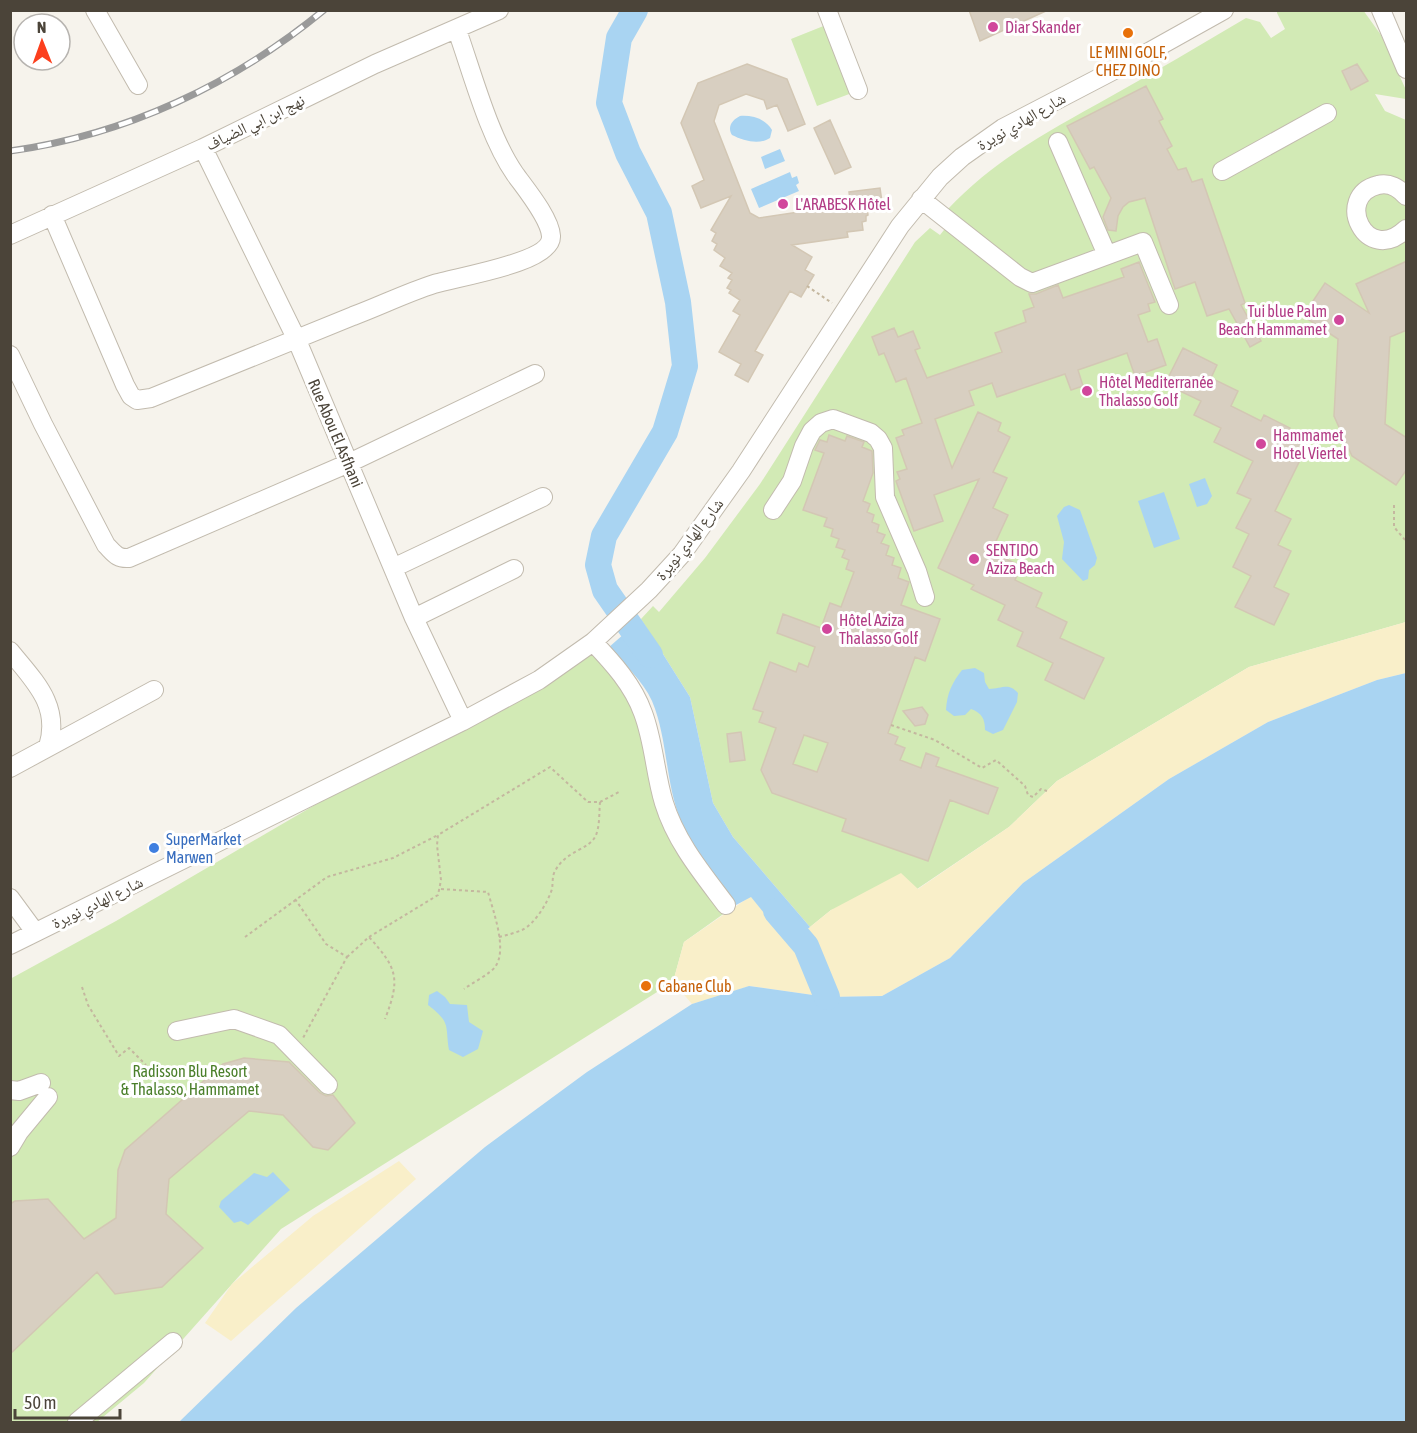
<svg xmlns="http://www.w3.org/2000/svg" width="1417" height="1433" font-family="'Asap Condensed','Noto Naskh Arabic',sans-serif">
  <rect width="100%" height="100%" fill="#f6f3ec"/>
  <!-- green -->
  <path fill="#d2eab5" d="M1277,11l86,-1 18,25 25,55v9l-31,-5 10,17 21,9v502l-157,45 -192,114 -48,46 -92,62 -86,21 -21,17 -77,-90 -20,-34 -23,-106 -49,-78 12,-13 6,6 46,-54 55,-74 155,-242 15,-14 10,7 15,-19 -7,-7c47,-50 101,-78 160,-111 47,-26 92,-53 138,-80l14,4 11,16 14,-9 -8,-16z
    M826,25l26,68 -35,13 -26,-67z
    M591,644l32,30 52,150 61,81 -52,37 -11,40 -392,247 -137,154 -47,39h-86l-1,-443 106,-58z"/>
  <!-- sand -->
  <path fill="#f9efc9" d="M1406,622v51l-29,7 -109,42 -99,57 -146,104 -73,75 -68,38 -55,1 -77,-11 -58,18 -19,-22 11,-40 67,-46 38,48 42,-34 70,-37 17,16 91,-62 48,-46 192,-114z
    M399,1161l17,18 -185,162 -26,-18 27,-39 81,-68z"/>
  <!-- water -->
  <path fill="#a9d4f2" d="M740,116c12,-1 26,3 32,14l-2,8c-11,7 -26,3 -38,-3 -5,-8 0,-15 8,-19z
    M780,149l5,12 -20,8 -4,-12z
    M790,172l2,6 5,-2 2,7 -3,2 3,6 -40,17 -8,-19z
    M1205,478l7,18 -5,8 -10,3 -8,-23z
    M1164,492l16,47 -26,9 -16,-47z
    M1069,505l11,5 17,48 -2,7 -6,5 -1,9 -5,2 -21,-22 2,-17 -7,-26 7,-9z
    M641,619l49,78 23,106 20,34 77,90 -21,17 -38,-47 -15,8c-19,-26 -42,-53 -55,-84 -16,-38 -13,-82 -29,-120 -9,-20 -28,-38 -44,-53z
    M975,668l9,5 1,9 4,7c13,0 19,-7 29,4l-1,9 -14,28 -10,4 -8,-4c0,-11 -3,-17 -14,-21l-6,6 -11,1 -8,-6c1,-17 6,-27 16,-40z
    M1406,673v749h-1227l117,-114 189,-161 102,-75 105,-68 57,-18 78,11 55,-1 68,-38 73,-75 146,-104 99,-57 109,-42z
    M437,991l8,6 5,7 17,1 2,17 14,9 -5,18 -15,8 -14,-7c-4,-26 2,-27 -21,-45l1,-10z
    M273,1172l17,18 -42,35 -7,-4 -7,2 -15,-16 2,-6 33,-28 13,4z"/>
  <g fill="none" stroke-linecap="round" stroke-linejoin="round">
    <!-- river -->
    <path stroke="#a9d4f2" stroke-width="26" d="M635,10l-16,28 -10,65 19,50 31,60 19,89 7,64 -20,66 -61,104 -6,29 7,25 45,65
      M776,911l30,35 21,51"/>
  </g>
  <!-- building -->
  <path fill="#d8cfc1" stroke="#d3c7b4" stroke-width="1.5" fill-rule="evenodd" d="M969,10h79l-68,31z
    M747,64l40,15 18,45 -17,7 -11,-26 -10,4 -3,-9 -18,-6 -27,11 -5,16 36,92 9,5 80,-12 -1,-5 12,-1 -1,-8 31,-4 2,14 -6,1 1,3 -10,1 1,8 -2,1v5l-4,1 1,8 -16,2 1,5 -56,8 20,12 -7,13 9,5 -13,22 -11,-6 -35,60 8,4 -15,27 -13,-7 6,-11 -22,-12 21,-37 -7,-4 7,-11 -11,-7 2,-3 -4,-2 5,-8 -4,-2 4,-5 -12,-7 5,-8 -11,-8 3,-6 -5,-3 4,-8 -5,-3 20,-34 -30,12 -9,-22 12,-6 -23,-57 17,-40z
    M1357,64l11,17 -17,9 -9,-19z
    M1146,86l17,33 -4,2 13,25 -5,3 11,21 8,-2 6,14 10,-3 43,124 -4,2 20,36 -11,6 -21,-38 -22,7 -12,-34 -20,7 -30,-91 -16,4 -6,5 -5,9 -2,15 -8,-1 -5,-13 8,-19 -17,-31 -4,2 -23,-43z
    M830,120l21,47 -16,7 -21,-46z
    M1407,261v69l-17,7 -5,87 22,14v31l-11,16 -44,-29 -18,-40 4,-77 -35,-23 22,-33 44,30 -13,-29z
    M1139,262l16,40 -7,2 2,7 -12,4 10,27 9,-3 9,26 -31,11 -8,-23 -49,17 5,16 -12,4 -6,-16 -68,23 -5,-14 -23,8 5,14 -39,14 17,49 26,-56 23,11 -3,8 12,6 -17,35 14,6 -14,30 15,7 -17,37 30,14 -6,14 27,13 -6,14 31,15 -7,16 44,20 -20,41 -39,-19 8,-17 -36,-17 6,-14 -25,-12 7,-15 -34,-16 3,-4 -36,-17 41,-89 -45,16 9,26 -29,10 -18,-50 4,-2 -3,-7 10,-3 -11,-31 8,-3 -2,-5 20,-7 -16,-45 -10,4 -12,-29 -5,2 -7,-18 22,-9 4,9 15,-6 7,17 -5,2 12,28 75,-26 -7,-19 31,-11 -3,-11 11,-4 -5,-13h7l22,-9 5,13 61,-21 -3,-8z
    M1183,348l34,17 -6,13 27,13 -7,15 30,15 3,-6 26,13 -4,8 21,10 -32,65 16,8 -13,26 13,6 -17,36 15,7 -15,31 -39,-18 16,-31 -18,-9 16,-33 -13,-6 15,-29 -14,-6 16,-32 -39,-19 7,-14 -27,-13 7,-14 -36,-17z
    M829,435l16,6 2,-5 17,6 -2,5 10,4 1,22 -10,28 7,3 -3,8 7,3 -2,7 7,3 -2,7 8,3 -4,8 8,3 -3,9 8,3 -2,7 9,3 -3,10 11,4 -8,23 39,14 -15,42 -10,-4 -27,76 10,4 -3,7 10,4 -5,12 21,8 5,-15 13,5 -3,8 62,22 -10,26 -38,-14 -22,61 -86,-30 4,-12 -74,-26 -11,-23 15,-42 -17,-6 4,-10 -10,-3 17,-47 26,10 3,-9 9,4 7,-20 -38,-14 6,-19 38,14 9,-25 11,4 13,-35 -8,-3 3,-9 -7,-3 3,-7 -9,-3 3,-8 -8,-3 2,-7 -9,-3 3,-8 -24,-8 21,-57 -9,-3 5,-10 7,2zM804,735l24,8 -11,29 -24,-8z
    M922,707l6,8 -3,9 -10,2 -12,-15z
    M741,732l4,28 -15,2 -3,-28z
    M244,1058l45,4 31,31 6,3 7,-1 22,28 -27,27 -15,-3 -30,-32 -34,-4 -80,68 -3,35 37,34 -41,39 -47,7 -18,-22 -87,82v-150l5,-3 33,-2 36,40 32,-21 2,-48 7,-20 98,-86z"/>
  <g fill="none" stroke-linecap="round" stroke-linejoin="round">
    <!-- minor casing -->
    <g stroke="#c2bbae" stroke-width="20">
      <path id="minor" d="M95,10l43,75
        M827,10l31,80
        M1381,10l25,59
        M1058,142l49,113
        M203,148l93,190 118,280 49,103
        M1222,171l105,-58
        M1406,196c-7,-8 -17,-14 -28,-11 -45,11 -12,82 28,44
        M921,199l99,78 12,6 111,-41 26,63
        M52,215l73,170 6,11 6,4 14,-2c67,-27 134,-55 202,-82 27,-10 53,-23 81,-32 21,-7 119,-21 117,-48 -1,-18 -26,-48 -36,-62 -26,-37 -43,-102 -58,-144
        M10,235l193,-87 172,-84 124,-54
        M10,355l33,69 63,121c8,8 11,14 23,13l220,-95 186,-89
        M773,510l19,-29 12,-35 8,-15 9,-8 12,-4 38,14 7,6 5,9 2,49 32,74 8,26
        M393,568l150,-71
        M414,618l100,-49
        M593,642c20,21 40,43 50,71 11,29 12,61 21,90 12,39 38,70 62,102
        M10,651c24,30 51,54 38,96
        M10,768l144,-78
        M10,898l25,34
        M10,945l453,-224 76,-41 54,-38 56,-52 33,-36 59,-83 159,-245 40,-49 22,-20 41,-29 144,-75 77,-43
        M177,1031l57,-12 45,16 49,50
        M10,1090l9,1 22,-8
        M10,1147l9,-15 29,-35
        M77,1422l96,-80"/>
    </g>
    <!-- path -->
    <path stroke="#c4b79f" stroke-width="2" stroke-dasharray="3 3" stroke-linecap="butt" d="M807,286l25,17
      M1394,505v22l12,14
      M891,725l44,15 47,28 14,-8 29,26 3,9 5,2 8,-8 6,2
      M441,889l47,3c5,19 20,58 7,75 -5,7 -23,16 -31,22
      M295,899l31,45 21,13 -44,81
      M245,937l82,-60 66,-19 45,-23
      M369,937l69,-42 3,-15 -4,-35 1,-10 112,-68 38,35h12l19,-10
      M499,937c8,-2 16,-4 23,-7 13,-6 26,-28 30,-41 1,-6 0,-13 3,-18 11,-21 35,-21 41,-36 4,-10 3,-23 4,-33
      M347,957l22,-20c28,31 32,41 16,82
      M82,987l6,18 31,51 10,-8 17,17"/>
    <!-- minor -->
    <use href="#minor" stroke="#fff" stroke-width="18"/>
    <!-- rail casing -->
    <g stroke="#9a9a9a" stroke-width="7">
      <path id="rail" d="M10,151c116,-16 224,-67 314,-141"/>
    </g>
    <!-- rail -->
    <use href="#rail" stroke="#fff" stroke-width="4.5" stroke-dasharray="14" stroke-linecap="butt"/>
  </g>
  <!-- markers -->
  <g fill="#d1479c" stroke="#fff" stroke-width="2">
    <circle cx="993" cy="27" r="6"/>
    <circle cx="783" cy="204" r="6"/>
    <circle cx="1339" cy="320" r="6"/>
    <circle cx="1087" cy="391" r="6"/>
    <circle cx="1261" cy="444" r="6"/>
    <circle cx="974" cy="559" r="6"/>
    <circle cx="827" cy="629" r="6"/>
  </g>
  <g fill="#e8710a" stroke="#fff" stroke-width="2">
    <circle cx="1128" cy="33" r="6"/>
    <circle cx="646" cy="986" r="6"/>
  </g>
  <circle fill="#3f7fe0" stroke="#fff" stroke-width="2" cx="154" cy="848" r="6"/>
  <g text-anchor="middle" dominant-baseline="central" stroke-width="6" stroke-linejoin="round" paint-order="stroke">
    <!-- hotel labels -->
    <g font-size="16" fill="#b23c85" stroke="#fff" text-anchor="start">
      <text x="1005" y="27">Diar Skander</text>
      <text x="795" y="204">L'ARABESK Hôtel</text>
      <text x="1327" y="311" text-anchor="end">Tui blue Palm<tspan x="1327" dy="18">Beach Hammamet</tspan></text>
      <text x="1099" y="382">Hôtel Mediterranée<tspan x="1099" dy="18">Thalasso Golf</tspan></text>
      <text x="1273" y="435">Hammamet<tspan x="1273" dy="18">Hotel Viertel</tspan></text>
      <text x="986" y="550">SENTIDO<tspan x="986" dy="18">Aziza Beach</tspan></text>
      <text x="839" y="620">Hôtel Aziza<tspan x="839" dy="18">Thalasso Golf</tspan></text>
    </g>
    <!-- food labels -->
    <g font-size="16" fill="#c56008" stroke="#fff">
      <text x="1128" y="52">LE MINI GOLF,<tspan x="1128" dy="18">CHEZ DINO</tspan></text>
      <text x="658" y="986" text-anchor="start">Cabane Club</text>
    </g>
    <!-- street labels -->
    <g font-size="16" fill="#4b4439" stroke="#fff">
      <text transform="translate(1021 121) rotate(-30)">شارع الهادي نويرة</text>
      <text transform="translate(255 122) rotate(-26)">نهج ابن ابي الضياف</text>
      <text transform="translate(336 433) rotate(67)">Rue Abou El Asfhani</text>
      <text transform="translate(689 539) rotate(-52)">شارع الهادي نويرة</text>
      <text transform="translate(97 902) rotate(-26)">شارع الهادي نويرة</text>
    </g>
    <!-- shop labels -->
    <g font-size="16" fill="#366cbe" stroke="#fff" text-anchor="start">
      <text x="166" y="839">SuperMarket<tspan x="166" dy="18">Marwen</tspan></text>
    </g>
    <!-- park labels -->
    <g font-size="16" fill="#4a7f2a" stroke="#fff">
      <text x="190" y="1071">Radisson Blu Resort<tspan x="190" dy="18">&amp; Thalasso, Hammamet</tspan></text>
    </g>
  </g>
  <!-- border -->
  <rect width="1417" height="1433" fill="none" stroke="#4b4439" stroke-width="24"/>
  <!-- north arrow -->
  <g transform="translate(42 42) rotate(359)"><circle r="28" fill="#ffffff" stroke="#b7b4b0" stroke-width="1.5"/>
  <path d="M0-4.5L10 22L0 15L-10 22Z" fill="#fc3f1d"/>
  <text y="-9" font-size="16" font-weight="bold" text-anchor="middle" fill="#4b4439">N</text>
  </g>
  <!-- scale -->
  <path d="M15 1409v9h105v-9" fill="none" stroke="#4b4439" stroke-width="3"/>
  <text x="24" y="1409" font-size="18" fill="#4b4439" stroke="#ffffff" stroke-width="4.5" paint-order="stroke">50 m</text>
</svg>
